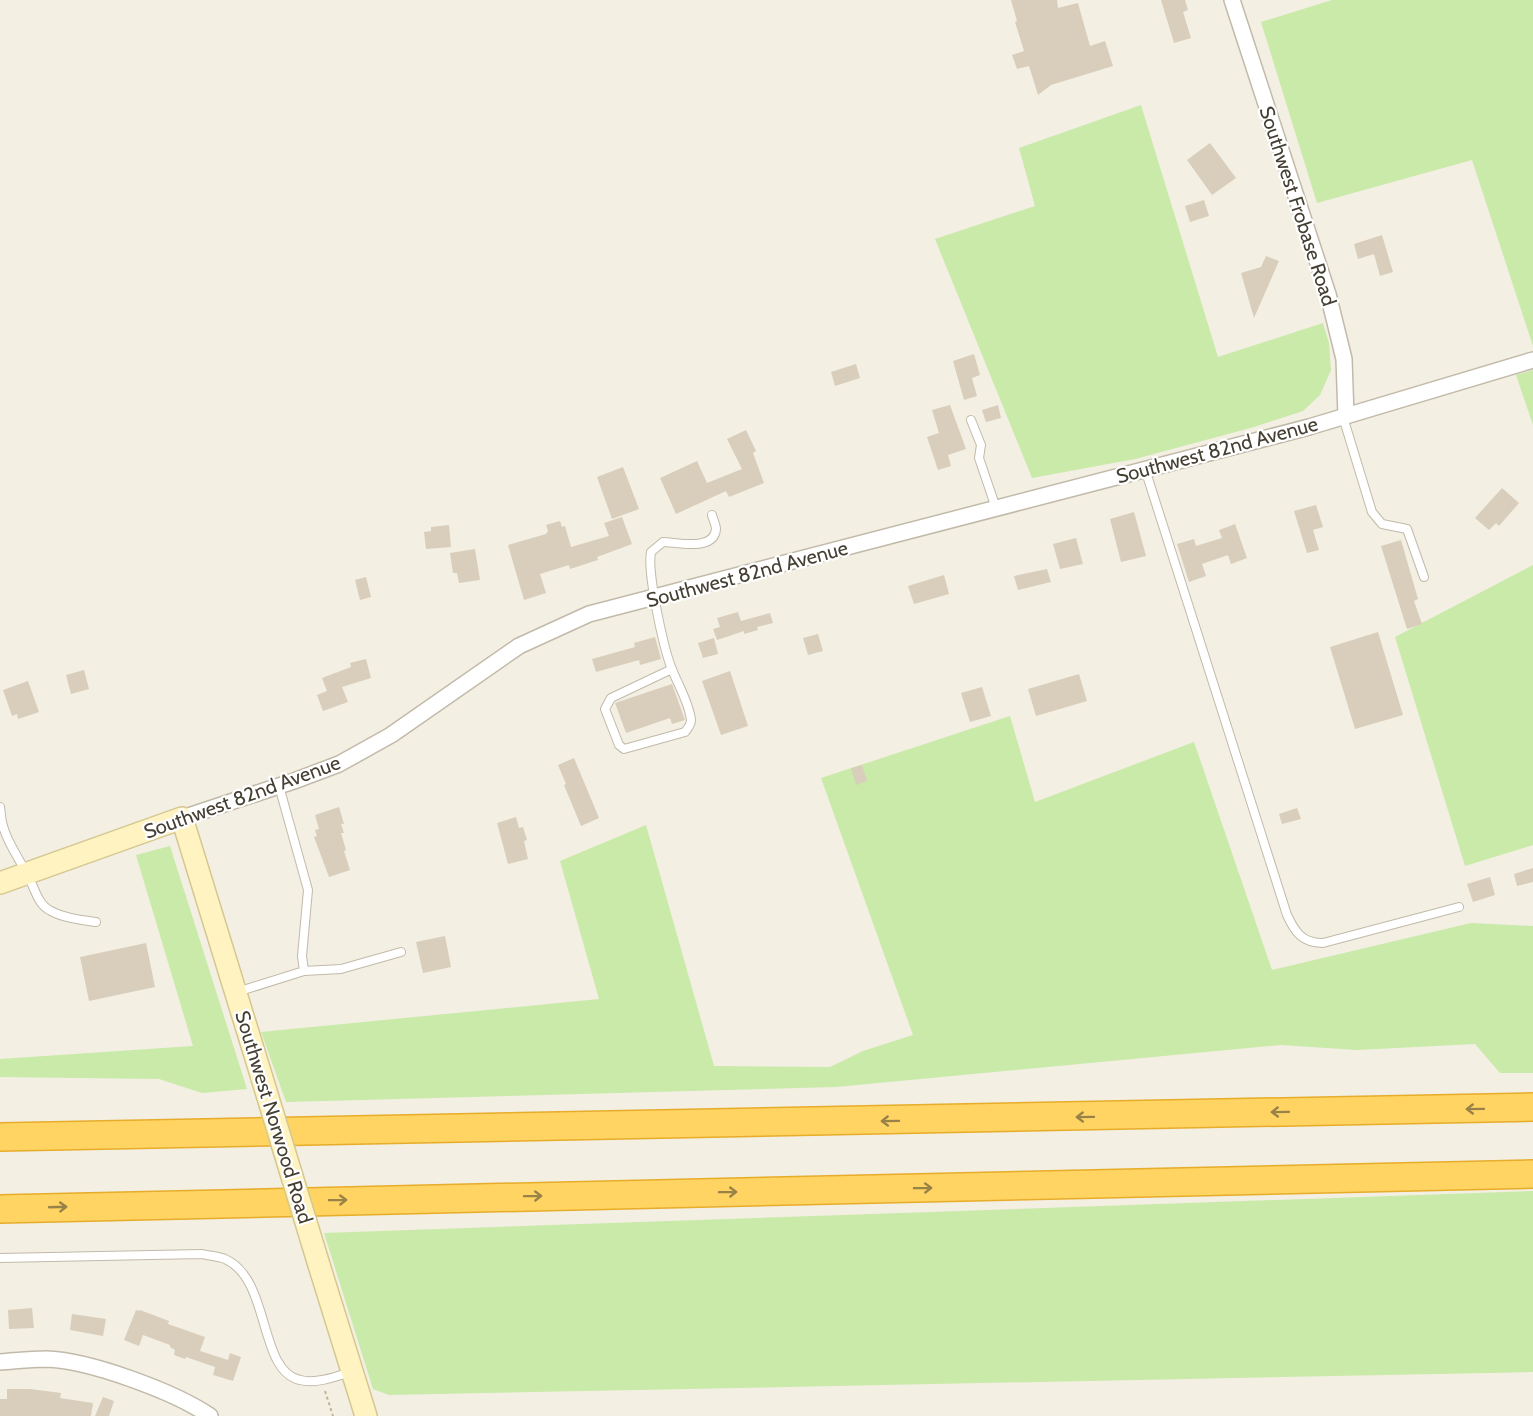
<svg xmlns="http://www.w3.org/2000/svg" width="1533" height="1416" font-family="Cabin,sans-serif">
  <rect width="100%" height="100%" fill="#f3efe3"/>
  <!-- green -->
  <path fill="#c9eaa9" d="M1332,0h201v346l-61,-186 -155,43 -56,-181z
    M1141,105l77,252 105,-34 6,20 2,27 -11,25 -17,16 -49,16 -119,32 -103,19 -97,-239 100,-33 -16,-58z
    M1533,370v55l-17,-50z
    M1533,565v280l-68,21 -70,-229z
    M1010,716l25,86 159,-60 78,228 199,-47 62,3v147h-33l-25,-29 -118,6 -76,-5 -445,42 -550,15 -25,-70 338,-33 -39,-138 86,-36 68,241 116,1 33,-16 50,-16 -92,-257z
    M170,846l77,243 -45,4 -43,-14 -159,-2v-18l193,-13 -57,-191z
    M1533,1191v181l-1144,23 -16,-6 -49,-156z"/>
  <!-- building -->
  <path fill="#d8cebb" d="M1011,0h46l1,8 20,-5 12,43 15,-5 8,25 -62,19 -13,10 -9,-29 -12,3 -5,-14 12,-4 -9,-29 2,-1z
    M1161,0h24l3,10 -5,2 8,26 -17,5z
    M1210,143l26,35 -24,17 -25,-35z
    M1204,200l5,16 -19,6 -5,-16z
    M1382,235l11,37 -13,4 -6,-22 -16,5 -4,-15z
    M1266,256l13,5 -25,57 -13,-45 20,-6z
    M974,354l6,21 -8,3 5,18 -13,4 -11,-39z
    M856,364l4,14 -25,8 -4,-14z
    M950,405l16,44 -18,6 3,11 -13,4 -11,-33 12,-4 -7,-23z
    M998,405l3,13 -15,4 -4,-12z
    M746,430l10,21 -3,2 11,30 -35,14 -3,-6 -50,23 -16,-36 37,-17 10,22 35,-14 -15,-30z
    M623,467l16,42 -27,10 -15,-42z
    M1502,488l17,15 -20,23 -3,-3 -7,7 -14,-12z
    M1316,505l7,22 -10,3 6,20 -12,3 -13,-42z
    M1134,512l12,44 -25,6 -11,-43z
    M622,517l10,27 -35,13 1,3 -28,9 -1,-4 -29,9 6,19 -22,7 -16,-55 38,-11 2,-3 -2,-6 14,-4 2,6 3,-1 6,21 38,-11 -5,-13z
    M1235,524l12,34 -16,6 -3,-9 -26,9 4,12 -17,6 -12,-38 17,-5 2,7 26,-8 -3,-8z
    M449,525l2,22 -25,2 -2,-17 7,-1v-4z
    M1076,538l7,26 -23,5 -7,-25z
    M1401,540l17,59 -4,2 8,23 -15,5 -26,-83z
    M475,549l5,31 -21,3 -2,-10h-4l-3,-20z
    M1047,569l4,13 -33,8 -4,-14z
    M944,575l5,19 -35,10 -6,-18z
    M366,577l5,20 -11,3 -5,-20z
    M738,612l3,9 29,-8 3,10 -16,4 1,3 -14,4v-3l-27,9 -4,-11 7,-2 -3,-9z
    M1378,632l25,83 -48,14 -25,-82z
    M818,634l5,17 -15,4 -5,-17z
    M655,637l6,22 -21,6 -1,-5 -43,12 -4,-13 43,-12 -1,-4z
    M714,638l4,16 -15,4 -5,-15z
    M366,659l5,19 -29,9 6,15 -25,9 -6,-16 10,-4 -5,-13 29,-11 -1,-4z
    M84,670l5,19 -18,5 -5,-19z
    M730,671l18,55 -27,9 -19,-54z
    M1079,674l8,27 -51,15 -8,-27z
    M28,681l11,31 -21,7 -1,-5 -5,2 -9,-26z
    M672,684l13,36 -13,4 -2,-6 -44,15 -11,-30z
    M982,687l9,29 -21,6 -9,-29z
    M574,758l25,60 -18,8 -17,-41 2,-1 -8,-19z
    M862,765l5,16 -11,4 -5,-17z
    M339,807l5,17h-3l3,9h-3l5,17 -2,1 6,19 -21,7 -15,-40 3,-1 -2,-6 4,-1 -4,-14z
    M1297,808l4,11 -19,5 -3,-10z
    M516,817l3,11 4,-1 4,13 -3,1 4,18 -20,5 -11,-41z
    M1533,868v14l-16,4 -3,-12z
    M1490,877l5,18 -22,7 -6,-18z
    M445,936l6,31 -28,6 -7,-31z
    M146,943l9,44 -66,14 -9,-44z
    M32,1308l2,20 -25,1 -1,-19z
    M136,1310l3,1 1,-1 29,11 -1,3 37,13 -5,14 28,9 2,-7 11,4 -8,24 -20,-6 2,-8 -29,-10 -1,2 -11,-4 1,-5 -5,-3v-2l-27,-10 -4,11 -15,-6z
    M72,1314l34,5 -3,17 -33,-6z
    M7,1389h23l31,4 -1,5 33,5 -2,13h-91v-17h7z
    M103,1397l11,4 -5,15h-14z"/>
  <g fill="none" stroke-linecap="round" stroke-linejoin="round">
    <!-- lane casing -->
    <g stroke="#c2baa9" stroke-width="10">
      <path id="lane" d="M1343,417l29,95 10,12 25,5 17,48
        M971,420l10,25 -2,13 17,50
        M1145,469l142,446c8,17 15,28 36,28l136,-36
        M672,669l-61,29 -6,11 14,36 5,4 61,-17c3,-4 6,-7 6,-12 -2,-18 -14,-37 -20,-53 -8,-22 -24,-94 -20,-115l12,-10c13,0 51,10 53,-13 0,-4 -3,-10 -4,-14
        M279,786l29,104 -6,66 2,15
        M0,807c1,6 1,13 3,19 4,16 15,31 23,46 8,12 10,32 25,39 13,7 30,9 45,11
        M237,992l67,-21 37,-2 60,-17
        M0,1258l202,-4c7,2 16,2 23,5 46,20 33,112 75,121 16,4 35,-3 50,-8"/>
    </g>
    <!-- street casing -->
    <g stroke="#c2baa9" stroke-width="18">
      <path id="street" d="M1232,0l96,294 16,65 2,57
        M182,818l112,-37 45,-17 52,-29 128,-89 70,-32 720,-187 224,-67
        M0,1362c15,-1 31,-3 46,-3 43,1 129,33 164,57"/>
    </g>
    <!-- secondary casing -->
    <g stroke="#d5c790" stroke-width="24">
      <path id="secondary" d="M0,883l182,-65 80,260
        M319,1265l47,151"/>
    </g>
    <!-- highway casing -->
    <g stroke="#e7ac2a" stroke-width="30">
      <path id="highway" d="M0,1137l1533,-30
        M0,1209l1533,-35"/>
    </g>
    <!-- path -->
    <path stroke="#c1b496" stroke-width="2" stroke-dasharray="3 3" stroke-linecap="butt" d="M325,1391l8,25"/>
    <!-- lane -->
    <use href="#lane" stroke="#fff" stroke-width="8"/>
    <!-- street -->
    <use href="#street" stroke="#fff" stroke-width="15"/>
    <!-- secondary -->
    <use href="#secondary" stroke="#fff4c1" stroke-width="21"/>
    <!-- highway -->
    <use href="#highway" stroke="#ffd462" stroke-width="27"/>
    <!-- secondary-bridge casing -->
    <g stroke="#d5c790" stroke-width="24" stroke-linecap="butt">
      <path id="secondary-bridge" d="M262,1078l57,187"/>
    </g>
    <!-- secondary-bridge -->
    <use href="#secondary-bridge" stroke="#fff4c1" stroke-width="21"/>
  </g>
  <!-- one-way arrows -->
  <defs><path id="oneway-shaft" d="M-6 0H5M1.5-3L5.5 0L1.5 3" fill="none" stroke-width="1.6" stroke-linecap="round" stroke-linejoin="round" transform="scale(1.5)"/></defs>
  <g stroke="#998248">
    <use href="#oneway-shaft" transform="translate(1475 1109) rotate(179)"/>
    <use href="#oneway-shaft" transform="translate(1280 1112) rotate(179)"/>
    <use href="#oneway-shaft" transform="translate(1085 1117) rotate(179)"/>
    <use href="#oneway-shaft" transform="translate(890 1121) rotate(179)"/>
    <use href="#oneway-shaft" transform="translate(923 1188) rotate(-1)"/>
    <use href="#oneway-shaft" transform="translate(728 1192) rotate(-1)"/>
    <use href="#oneway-shaft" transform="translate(533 1196) rotate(-1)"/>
    <use href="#oneway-shaft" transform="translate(338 1200) rotate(-1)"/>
    <use href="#oneway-shaft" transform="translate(58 1207) rotate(-2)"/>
  </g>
  <g text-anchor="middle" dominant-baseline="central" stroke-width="4.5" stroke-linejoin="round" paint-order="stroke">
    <!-- street labels -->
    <g font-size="20" fill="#453f33" stroke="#fff">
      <text transform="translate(1298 206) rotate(72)">Southwest Frobase Road</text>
      <text transform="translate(1217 450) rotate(-15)">Southwest 82nd Avenue</text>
      <text transform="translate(747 574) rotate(-15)">Southwest 82nd Avenue</text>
      <text transform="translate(242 797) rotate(-20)">Southwest 82nd Avenue</text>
      <text transform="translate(274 1117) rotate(73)">Southwest Norwood Road</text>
    </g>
  </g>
</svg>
